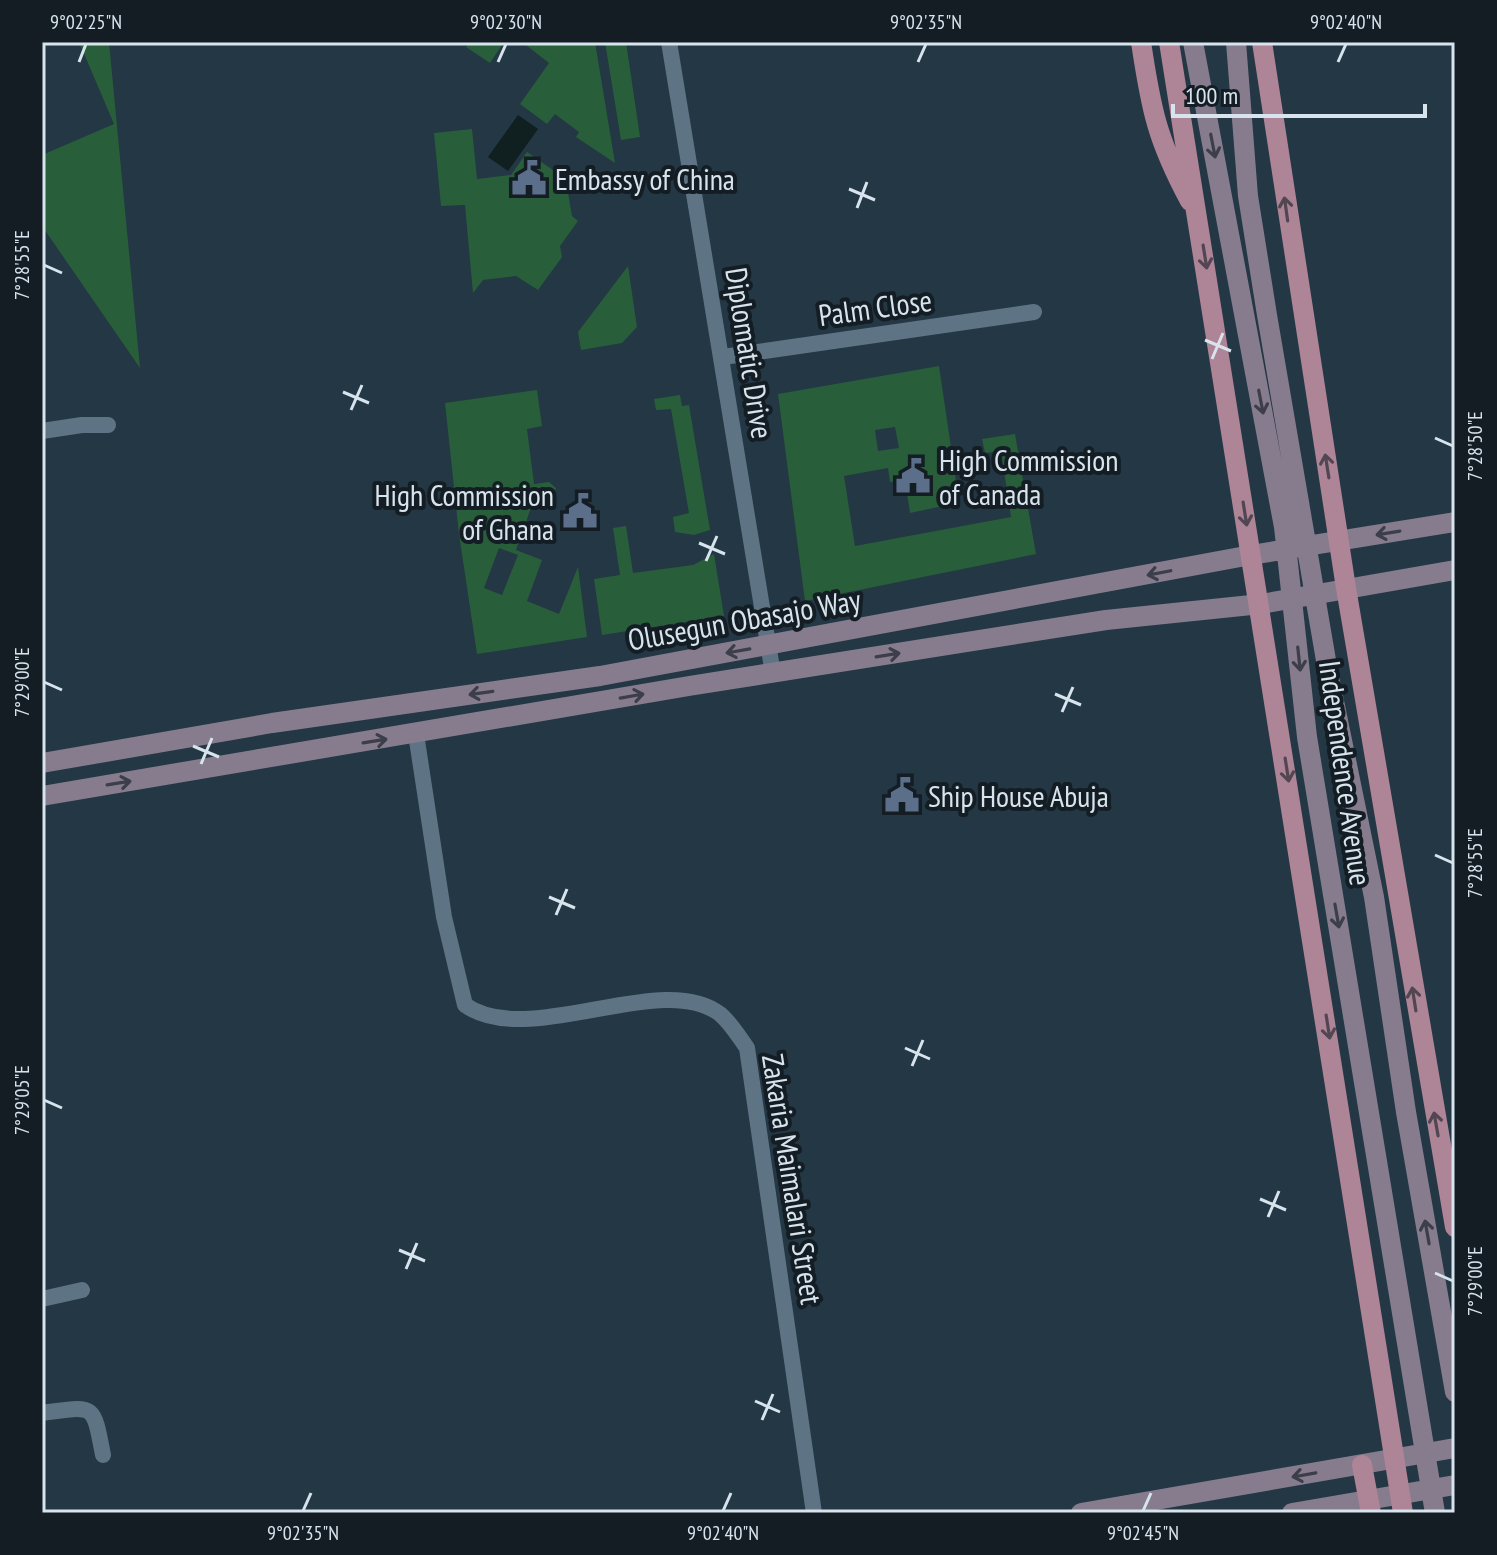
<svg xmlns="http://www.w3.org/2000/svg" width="1497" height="1555" font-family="'PT Sans Narrow',sans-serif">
  <rect width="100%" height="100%" fill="#233745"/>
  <!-- green -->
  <path fill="#295e3a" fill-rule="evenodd" d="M79,42h30l31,326 -98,-142v-71l72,-31z
    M470,42h34l-14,21 -24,-16z
    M522,42h73l20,121 -39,-26 3,-5 -24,-18 -8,10 -27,-20 29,-41z
    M605,42h21l14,95 -19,3z
    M472,129l5,50 34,-4 16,-23 26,18 4,-5 20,15 -9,13 4,23 6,5 -18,25 2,11 -24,33 -22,-14 -33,4 -10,13 -8,-88 -24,1 -7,-73z
    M628,266l9,61 -15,16 -41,7 -3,-18z
    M939,366l19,129 -10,10 -38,8 -5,-33 -15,2 -2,-14 -44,8 11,70 156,-29 -10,-66 -16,2 -3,-14 33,-5 21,120 -231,47 -27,-207zM895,427l4,21 -21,3 -3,-21z
    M537,390l5,36 -15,3 7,55 15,-2 7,6 -8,22 -16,-5 -16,45 26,10 -15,41 32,13 19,-47 9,70 -110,17 -18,-120 -14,-131zM499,548l19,7 -16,40 -18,-7z
    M680,395l2,11 7,-1 21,125 -16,5 -19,-3 -2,-15 16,-4 -18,-104 -15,1 -2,-11z
    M626,526l7,47 60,-8 21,-11 10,62 -122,19 -8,-56 26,-4 -7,-47z"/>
  <!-- water -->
  <path fill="#102020" d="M518,115l20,14 -30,42 -20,-14z"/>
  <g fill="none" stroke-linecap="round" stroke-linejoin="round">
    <!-- street -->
    <path stroke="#5e7384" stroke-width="16" d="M669,42l104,632
      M723,357l311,-45
      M42,431l40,-6h26
      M416,734l28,183 21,88c64,45 197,-36 255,9 11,9 19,23 27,34l67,465
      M42,1299l40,-9
      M42,1413c53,-7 51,-11 61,42"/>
    <!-- secondary -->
    <path stroke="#867c8e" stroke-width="20" d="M1193,42l91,485 23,210 128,776
      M1236,42l12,154 19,119 61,357 46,225 32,215 49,280
      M42,763l230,-40 328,-47 651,-121 204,-33
      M42,796l647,-110 417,-66 155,-16 194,-34
      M1081,1513l374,-65
      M1292,1513l163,-28"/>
    <!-- primary -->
    <path stroke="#ae8497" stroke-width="20" d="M1141,42c10,67 16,98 49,159
      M1169,42l234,1471
      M1262,42l84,546 109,639
      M1362,1465l9,48"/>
  </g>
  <!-- one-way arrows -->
  <defs><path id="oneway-shaft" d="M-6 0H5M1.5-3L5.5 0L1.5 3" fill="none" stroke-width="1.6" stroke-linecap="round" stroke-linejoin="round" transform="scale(2)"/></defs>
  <g stroke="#3c3e49">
    <use href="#oneway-shaft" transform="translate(1213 146) rotate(79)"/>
    <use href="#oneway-shaft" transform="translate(1261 402) rotate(79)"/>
    <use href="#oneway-shaft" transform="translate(1388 533) rotate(171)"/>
    <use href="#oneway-shaft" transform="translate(1159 573) rotate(169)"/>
    <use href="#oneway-shaft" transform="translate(738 651) rotate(170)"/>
    <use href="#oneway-shaft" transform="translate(888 655) rotate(-9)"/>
    <use href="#oneway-shaft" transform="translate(1299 659) rotate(84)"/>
    <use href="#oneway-shaft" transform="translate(481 693) rotate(172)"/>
    <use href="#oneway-shaft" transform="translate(632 696) rotate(-10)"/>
    <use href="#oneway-shaft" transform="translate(375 741) rotate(-9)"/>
    <use href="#oneway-shaft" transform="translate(119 783) rotate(-9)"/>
    <use href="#oneway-shaft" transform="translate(1337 916) rotate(80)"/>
    <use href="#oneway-shaft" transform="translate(1427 1232) rotate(-100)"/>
    <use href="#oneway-shaft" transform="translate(1304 1475) rotate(170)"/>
  </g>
  <g stroke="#524652">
    <use href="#oneway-shaft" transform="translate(1286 209) rotate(-98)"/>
    <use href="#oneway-shaft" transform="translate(1205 257) rotate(81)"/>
    <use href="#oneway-shaft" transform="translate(1327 466) rotate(-99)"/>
    <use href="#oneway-shaft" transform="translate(1245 514) rotate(81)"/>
    <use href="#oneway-shaft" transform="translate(1287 770) rotate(81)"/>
    <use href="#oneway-shaft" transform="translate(1414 999) rotate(-99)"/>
    <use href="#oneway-shaft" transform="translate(1328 1027) rotate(81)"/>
    <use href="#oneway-shaft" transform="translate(1436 1124) rotate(-100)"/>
  </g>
  <!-- ticks -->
  <path fill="none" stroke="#d8e4ed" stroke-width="3" d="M79,62l7,-18M498,62l8,-18M918,62l8,-18M1338,62l8,-18M849,189l26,11M857,208l10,-26M44,265l18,8M1205,340l26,11M1212,359l11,-26M343,392l26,11M351,410l11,-25M1435,438l18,8M699,543l26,11M706,561l11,-25M44,682l18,8M1055,694l26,11M1062,712l11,-25M193,746l26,11M201,764l11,-26M1435,855l18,8M549,897l26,11M556,915l11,-26M905,1048l25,11M912,1066l11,-26M44,1100l18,8M1260,1199l26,11M1268,1217l11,-26M399,1250l26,11M406,1269l11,-26M1435,1273l18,8M755,1401l25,11M762,1420l11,-26M303,1511l8,-18M723,1511l8,-18M1143,1511l8,-18"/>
  <!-- icons -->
  <defs>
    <g id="civic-bare" transform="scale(2.76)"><path d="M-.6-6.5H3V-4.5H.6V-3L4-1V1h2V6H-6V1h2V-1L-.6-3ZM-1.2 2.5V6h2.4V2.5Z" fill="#5c6f8a" stroke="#141d24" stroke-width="2.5" paint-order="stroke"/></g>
  </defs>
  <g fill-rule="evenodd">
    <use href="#civic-bare" x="529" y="178"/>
    <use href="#civic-bare" x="913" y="476"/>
    <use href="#civic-bare" x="580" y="511"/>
    <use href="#civic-bare" x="902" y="795"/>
  </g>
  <g text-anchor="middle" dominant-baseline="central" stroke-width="8" stroke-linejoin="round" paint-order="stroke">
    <!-- poi labels -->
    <g font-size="30" fill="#d8e4ed" stroke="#141d24" text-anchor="start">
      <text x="555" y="178">Embassy of China</text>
      <text x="939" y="459">High Commission<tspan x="939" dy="34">of Canada</tspan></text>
      <text x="554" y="494" text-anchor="end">High Commission<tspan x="554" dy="34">of Ghana</tspan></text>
      <text x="928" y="795">Ship House Abuja</text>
    </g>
    <!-- street labels -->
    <g font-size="30" fill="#d8e4ed" stroke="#141d24">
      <text transform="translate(875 307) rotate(-8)">Palm Close</text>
      <text transform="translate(750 353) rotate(81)">Diplomatic Drive</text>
      <text transform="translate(744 619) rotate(-10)">Olusegun Obasajo Way</text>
      <text transform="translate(1346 773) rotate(82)">Independence Avenue</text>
      <text transform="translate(793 1179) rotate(81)">Zakaria Maimalari Street</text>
    </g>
  </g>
  <!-- border -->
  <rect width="1497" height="1555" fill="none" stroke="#141d24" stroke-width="88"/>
  <!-- scale -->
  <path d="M1173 104v12h252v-12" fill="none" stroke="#d8e4ed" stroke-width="4"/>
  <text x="1185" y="104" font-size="24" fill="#d8e4ed" stroke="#141d24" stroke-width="6" paint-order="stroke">100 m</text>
  <rect x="44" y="44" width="1409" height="1467" fill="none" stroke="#d8e4ed" stroke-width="3"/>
  <g font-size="20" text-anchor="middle" fill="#d8e4ed">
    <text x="86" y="29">9°02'25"N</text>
    <text x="506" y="29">9°02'30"N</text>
    <text x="926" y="29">9°02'35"N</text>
    <text x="1346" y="29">9°02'40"N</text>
    <text transform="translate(22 265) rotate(-90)" y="7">7°28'55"E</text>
    <text transform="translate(1475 446) rotate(-90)" y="7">7°28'50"E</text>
    <text transform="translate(22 682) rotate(-90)" y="7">7°29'00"E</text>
    <text transform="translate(1475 863) rotate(-90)" y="7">7°28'55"E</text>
    <text transform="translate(22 1100) rotate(-90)" y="7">7°29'05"E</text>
    <text transform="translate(1475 1281) rotate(-90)" y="7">7°29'00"E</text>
    <text x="303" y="1540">9°02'35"N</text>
    <text x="723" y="1540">9°02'40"N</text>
    <text x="1143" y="1540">9°02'45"N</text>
  </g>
</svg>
